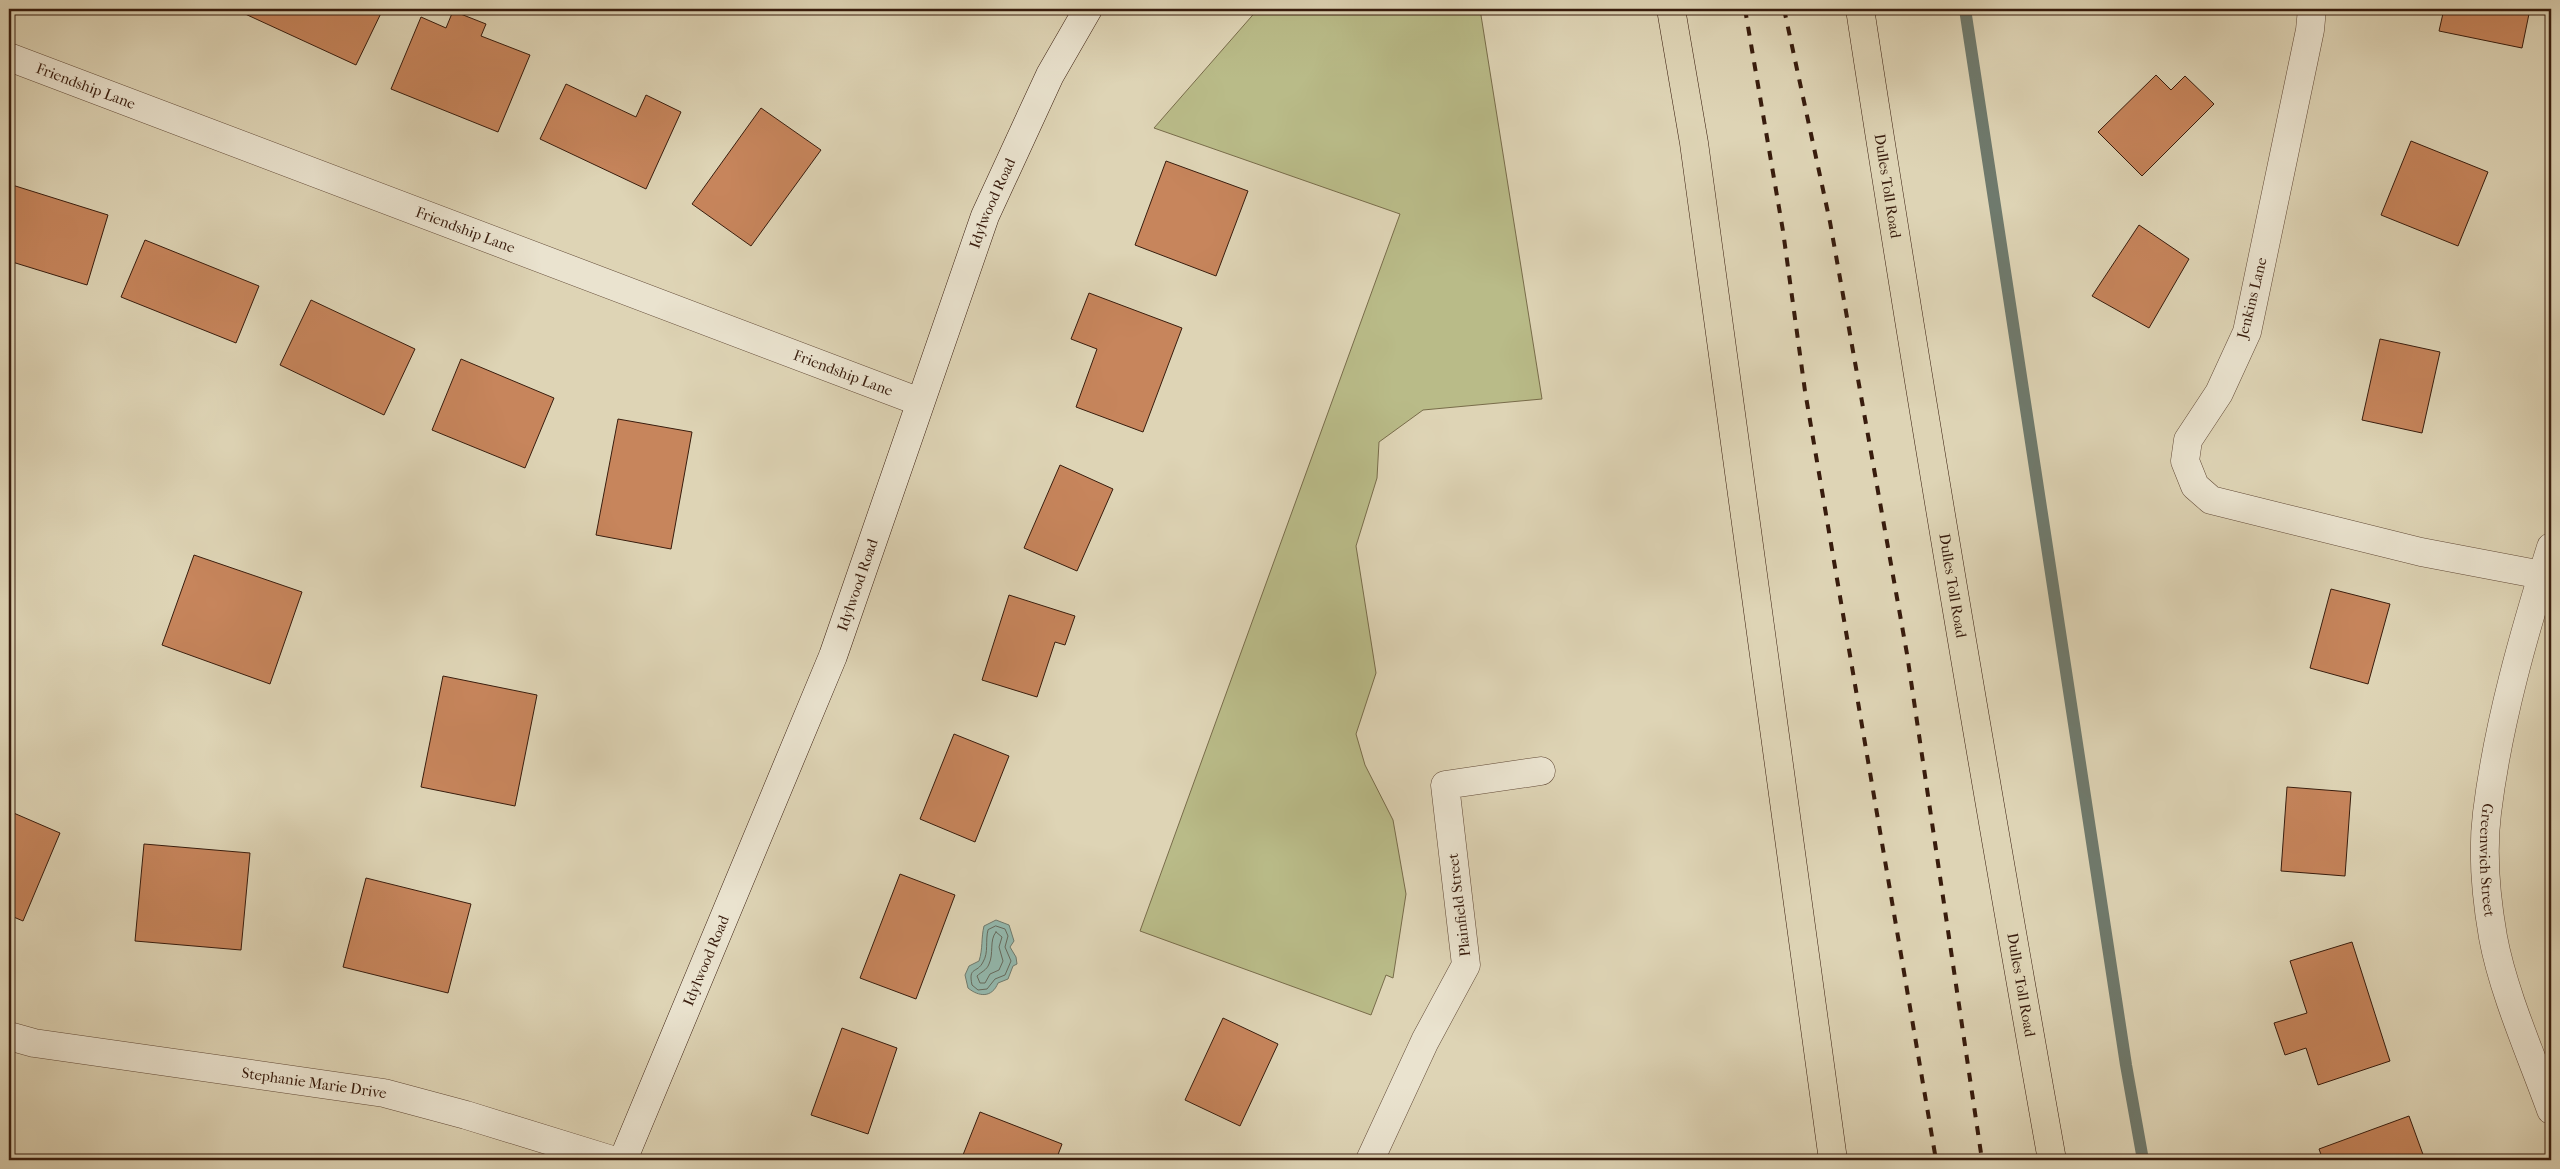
<svg xmlns="http://www.w3.org/2000/svg" width="2560" height="1169" font-family="'IM FELL French Canon',serif">
  <rect width="100%" height="100%" fill="#ded4b5"/>
  <filter id="stains"><feTurbulence type="fractalNoise" baseFrequency=".004" numOctaves="4"/><feColorMatrix values="0 0 0 0 .2 0 0 0 0 .09 0 0 0 0 .02 0 0 0 .5 -.17"/></filter>
  <radialGradient id="worn" r=".72"><stop offset=".6" stop-color="#630" stop-opacity="0"/><stop offset="1" stop-color="#630" stop-opacity=".3"/></radialGradient>
  <!-- green -->
  <path fill="#b9bb88" stroke="#786c4a" d="M1258,9h222l62,390 -119,11 -44,32 -2,36 -21,68 20,127 -20,61 9,31 28,55 13,74 -13,84 -7,-3 -15,40 -231,-84 260,-717 -246,-86z"/>
  <!-- water -->
  <path fill="#93b8ad" stroke="#6f7a6d" d="M996,920l13,5 5,16 -4,6 6,10 1,7 -4,2 -5,13 -10,4c-6,15 -19,14 -30,5l-3,-13 4,-9 10,-5c4,-12 2,-23 5,-35z"/>
  <g fill="none" stroke-linecap="round" stroke-linejoin="round">
    <!-- shore -->
    <path stroke="#666a5d" stroke-width="1" d="M996,926l9,3 3,7 -3,11 6,14 -6,14 -10,4 -8,10 -9,1 -6,-5c-4,-19 5,-11 11,-23 6,-10 2,-21 5,-32z
      M996,932l6,5 -3,10 4,14 -4,9 -9,4 -5,9h-5l-3,-7c4,-4 10,-6 12,-12 5,-10 0,-24 7,-32z"/>
    <!-- stream -->
    <path stroke="#6f7a6d" stroke-width="12" d="M1965,9l161,1056 17,95"/>
  </g>
  <!-- building -->
  <path fill="#c7855c" stroke="#381c0d" d="M244,9h139l-27,56 -113,-52z
    M2444,9h86l-8,39 -83,-17z
    M453,11l33,13 -5,12 49,19 -32,77 -107,-43 30,-72 25,11z
    M2156,75l15,15 14,-14 29,28 -72,72 -44,-44z
    M566,84l70,33 10,-22 35,17 -35,77 -106,-50z
    M761,108l60,42 -70,96 -59,-42z
    M2411,141l77,31 -30,74 -77,-31z
    M1166,161l82,30 -32,85 -81,-31z
    M9,184l99,31 -21,70 -78,-24z
    M2139,225l50,34 -40,69 -57,-32z
    M145,240l114,46 -23,57 -115,-46z
    M1089,293l93,35 -39,104 -67,-25 21,-58 -26,-10z
    M311,300l104,49 -31,66 -104,-50z
    M2380,339l60,13 -18,81 -60,-13z
    M461,359l93,39 -29,70 -93,-38z
    M618,419l74,13 -21,117 -75,-14z
    M1060,465l53,24 -36,82 -53,-23z
    M194,555l108,37 -32,92 -108,-39z
    M2331,589l59,15 -22,80 -58,-16z
    M1009,595l66,21 -10,29 -10,-3 -18,55 -55,-17z
    M443,676l94,19 -22,111 -94,-19z
    M954,734l55,22 -34,86 -55,-23z
    M2287,787l64,5 -6,84 -64,-5z
    M9,811l51,22 -37,88 -14,-6z
    M144,844l106,9 -9,97 -106,-9z
    M900,874l55,21 -39,104 -56,-21z
    M366,878l105,26 -23,89 -105,-26z
    M2352,942l38,119 -72,24 -12,-37 -21,7 -11,-32 33,-10 -17,-52z
    M1223,1018l55,26 -38,82 -55,-26z
    M842,1028l55,20 -29,86 -57,-19z
    M980,1112l82,32 -6,16h-95z
    M2409,1116l16,44h-102l-4,-11z"/>
  <g fill="none" stroke-linecap="round" stroke-linejoin="round">
    <!-- minor casing -->
    <g stroke="#624a37" stroke-width="29">
      <g id="minor">
        <path d="M2312,9l-2,21 -63,302 -28,61 -31,47 -3,21 10,25 16,14 210,52 121,23"/>
        <path id="s1" d="M9,57l911,345"/>
        <path id="s2" d="M2551,547c-27,86 -53,176 -64,266 -5,40 -1,84 6,124 10,55 39,120 58,173"/>
        <path id="s3" d="M9,1036l25,7 350,50 82,22 146,45"/>
        <path d="M1370,1160l55,-119 41,-76 -21,-180 96,-14"/>
      </g>
    </g>
    <!-- secondary casing -->
    <g stroke="#381c0d" stroke-width="29">
      <g id="secondary">
        <path id="s4" d="M623,1160l210,-504 152,-440 65,-141 38,-66"/>
      </g>
    </g>
    <!-- motorway casing -->
    <g stroke="#381c0d" stroke-width="29">
      <g id="motorway">
        <path d="M1671,9l23,134 139,1017"/>
        <path id="s5" d="M1860,9c59,384 124,768 192,1151"/>
      </g>
    </g>
    <!-- minor -->
    <use href="#minor" stroke="#eae3cf" stroke-width="28"/>
    <!-- secondary -->
    <use href="#secondary" stroke="#eae3cf" stroke-width="28"/>
    <!-- motorway -->
    <use href="#motorway" stroke="#ded4b5" stroke-width="28"/>
    <!-- rail -->
    <path stroke="#381c0d" stroke-width="4" stroke-dasharray="9 9" stroke-linecap="butt" d="M1745,9l38,222 22,160 131,769
      M1784,9l46,213 77,432 75,506"/>
  </g>
  <g text-anchor="middle" dominant-baseline="central" stroke-width="4" stroke-linejoin="round" paint-order="stroke">
    <!-- street labels -->
    <g font-size="15" fill="#381c0d" stroke="#eae3cf">
      <text stroke="none"><textPath href="#s1" startOffset="82">Friendship Lane</textPath></text>
      <text stroke="none"><textPath href="#s5" startOffset="179">Dulles Toll Road</textPath></text>
      <text stroke="none"><textPath href="#s4" startOffset="1026">Idylwood Road</textPath></text>
      <text stroke="none"><textPath href="#s1" startOffset="488">Friendship Lane</textPath></text>
      <text transform="translate(2252 298) rotate(-76)">Jenkins Lane</text>
      <text stroke="none"><textPath href="#s1" startOffset="892">Friendship Lane</textPath></text>
      <text stroke="none"><textPath href="#s4" startOffset="621">Idylwood Road</textPath></text>
      <text stroke="none"><textPath href="#s5" startOffset="584">Dulles Toll Road</textPath></text>
      <text stroke="none"><textPath href="#s2" startOffset="321">Greenwich Street</textPath></text>
      <text transform="translate(1459 905) rotate(-97)">Plainfield Street</text>
      <text stroke="none"><textPath href="#s4" startOffset="216">Idylwood Road</textPath></text>
      <text stroke="none"><textPath href="#s5" startOffset="989">Dulles Toll Road</textPath></text>
      <text stroke="none"><textPath href="#s3" startOffset="309">Stephanie Marie Drive</textPath></text>
    </g>
  </g>
  <!-- margin -->
  <rect width="2560" height="1169" fill="none" stroke="#ded4b5" stroke-width="30"/>
  <rect x="10" y="10" width="2540" height="1149" fill="none" stroke="#381c0d" stroke-width="2.5"/>
  <rect x="15" y="15" width="2530" height="1139" fill="none" stroke="#381c0d"/>
  <rect width="100%" height="100%" filter="url(#stains)"/>
  <rect width="100%" height="100%" fill="url(#worn)"/>
</svg>
